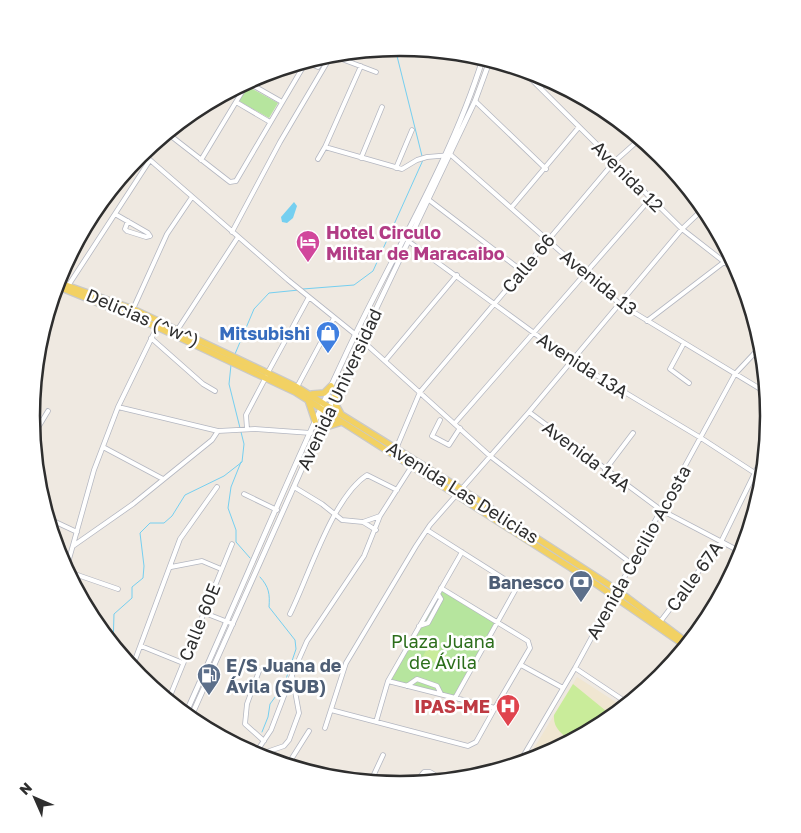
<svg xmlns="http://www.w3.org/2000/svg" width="801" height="833" font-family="'Golos Text',sans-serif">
  <rect width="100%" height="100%" fill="#efe9e1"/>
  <!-- education -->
  <path fill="#f0e6d1" d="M577,677l48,31 -20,16 -63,34 -17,5z"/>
  <!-- green -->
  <path fill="#b6e59e" d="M247,86l31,17 -9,15 -30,-17z
    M442,589l54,35 -42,73 -65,-17z"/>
  <!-- pitch -->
  <path fill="#c9ec9a" d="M429,645l19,11 -6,10 -19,-10z
    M573,684l38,31 -6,9 -34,18c-9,-9 -18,-13 -17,-27z"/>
  <!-- water -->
  <path fill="#75cff0" d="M294,202l3,4 -4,12 -6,5 -5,-1 -1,-5z"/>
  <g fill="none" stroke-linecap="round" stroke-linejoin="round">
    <!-- stream -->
    <path stroke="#75cff0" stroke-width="1" d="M303,289l51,-4 19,-14 50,-111 -28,-112
      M235,354l19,-45 15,-16 30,-3
      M241,462l-10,25 -3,21 8,22v12l14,16
      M260,577c9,10 10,17 9,30l26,33 1,9 -12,36 -14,19 -2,13 -6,15
      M113,646l1,-32 18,-16v-11l11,-9 1,-12 -4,-33 10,-10h14l8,-7 13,-21 39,-19 18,-14 2,-18 -15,-60 2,-19"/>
    <!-- minor casing -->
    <g stroke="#b4b7c1" stroke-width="5.5">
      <path id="minor" d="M331,55l45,17
        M305,62l13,5 7,-12
        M361,66l-36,81 77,22 15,-9 10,-3 24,-2 169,149 147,89
        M521,69l161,160 59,46
        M247,82l35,20
        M541,87l4,-10
        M475,101l71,68
        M236,102l34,20
        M167,133l63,49 6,-1 70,-119
        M169,135l6,-9
        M142,153l146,127 68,55 134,121 142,108
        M361,158l21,-51
        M318,159l7,-12
        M664,159l-3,4 2,4 45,45
        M201,160l47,-78
        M396,168l16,-38
        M429,200l93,71
        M511,208l68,-81
        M115,214l33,19 2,3 -4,1 -19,-6 -2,-2 3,-8
        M232,232l48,-90 52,-88
        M408,241l163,119 130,78 63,41
        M68,286l82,-126
        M133,309l34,-75 25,-37
        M647,321l85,-65
        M178,329l60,-92
        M151,338l52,46 12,7
        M684,343l-14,26 19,14
        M385,361l72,-86
        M267,374l42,-77
        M297,387l37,-69
        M118,407l100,24 37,-2 56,4
        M529,412l153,-183 22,-21
        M440,420l-8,16 17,9 11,-17
        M455,423l196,-225
        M247,429l-1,-14 20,-38
        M33,436l15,-25
        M103,447l60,32
        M396,449l24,-57 194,-230 27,-24
        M605,470l28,-37
        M294,487l28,17 20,16 21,2 17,-6
        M244,494l33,16
        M47,518l30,14
        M363,522l13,8
        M427,530l90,57 -62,111
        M73,546l60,-42 79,-64 6,-9
        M171,567l31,-6 19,8
        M66,570l28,-100 24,-63 39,-80
        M66,571l52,18
        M202,612l31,12
        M290,614c19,-38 42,-116 77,-139l30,15
        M660,622l61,-80 46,-94
        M419,626l9,-3 13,-24 -3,-5
        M141,646l42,17
        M521,665l42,23
        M132,668l48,-129 37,-52
        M575,668l54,36
        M259,671l-12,33 -2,20 19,17
        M388,681l107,27 35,-60 -2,-7 -87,-53
        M407,686l10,-7 20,7 4,8
        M168,701l64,-157
        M331,710l137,36 8,-4 19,-34
        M376,722l12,-41 74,-129
        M325,728l21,-65 70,-117 14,-21 99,-113 132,98 82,43
        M255,754l16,-24 21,-55
        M255,756l29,-10 5,-6 10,-27 -7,-38 15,-34 57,-85 16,-40 32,-50
        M518,765l57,-97 160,-294 28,-30
        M287,766l22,-35
        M370,783l13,-28
        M414,784l10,-12h6l15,9"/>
    </g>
    <!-- tertiary casing -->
    <g stroke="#b4b7c1" stroke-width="6">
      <path id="tertiary" d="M185,715c57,-126 110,-255 170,-380 44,-91 98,-180 128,-277
        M190,719l139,-311 146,-307 15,-41"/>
    </g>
    <!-- primary casing -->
    <g stroke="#c9c9c9" stroke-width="8">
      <path id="primary" d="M57,282l76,27 164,78 164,102 156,101 72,54
        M64,289l93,38 138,65 301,192 91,63
        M312,394l12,-1 7,-7
        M335,395l1,10 5,9
        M308,400l7,21
        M317,434l9,-7 16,-5"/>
    </g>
    <!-- minor -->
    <use href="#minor" stroke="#fff" stroke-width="4"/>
    <!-- tertiary -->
    <use href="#tertiary" stroke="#fff" stroke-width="4.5"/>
    <!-- primary -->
    <use href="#primary" stroke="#f2d163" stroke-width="5.5"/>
  </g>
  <!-- icons -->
  <defs>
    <g id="hotel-pin" transform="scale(1.25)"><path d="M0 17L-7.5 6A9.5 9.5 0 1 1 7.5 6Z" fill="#d1479c" stroke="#fff"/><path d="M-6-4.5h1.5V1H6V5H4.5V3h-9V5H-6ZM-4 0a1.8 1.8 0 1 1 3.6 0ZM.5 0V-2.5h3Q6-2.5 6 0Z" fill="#fff"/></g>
    <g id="shop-pin" transform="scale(1.25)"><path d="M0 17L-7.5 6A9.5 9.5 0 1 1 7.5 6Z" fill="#3f7fe0" stroke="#fff"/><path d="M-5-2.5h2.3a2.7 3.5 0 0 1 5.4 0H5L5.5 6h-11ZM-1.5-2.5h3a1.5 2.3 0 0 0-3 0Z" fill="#fff"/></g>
    <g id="bank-pin" transform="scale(1.25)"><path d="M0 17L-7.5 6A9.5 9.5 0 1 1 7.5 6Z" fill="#5c6f8a" stroke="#fff"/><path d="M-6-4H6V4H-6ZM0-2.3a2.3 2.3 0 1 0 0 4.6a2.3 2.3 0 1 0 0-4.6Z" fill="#fff"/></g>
    <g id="fuel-pin" transform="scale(1.25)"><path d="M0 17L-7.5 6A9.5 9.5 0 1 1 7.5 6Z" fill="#5c6f8a" stroke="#fff"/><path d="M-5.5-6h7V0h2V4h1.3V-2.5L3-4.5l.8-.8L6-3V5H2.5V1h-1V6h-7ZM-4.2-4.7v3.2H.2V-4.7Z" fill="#fff"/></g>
    <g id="hospital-pin" transform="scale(1.25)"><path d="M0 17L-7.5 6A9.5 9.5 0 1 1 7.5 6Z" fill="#e0444e" stroke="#fff"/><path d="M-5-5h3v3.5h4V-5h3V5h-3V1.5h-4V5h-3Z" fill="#fff"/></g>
  </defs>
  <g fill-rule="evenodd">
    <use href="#hotel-pin" x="308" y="242"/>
    <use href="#shop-pin" x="328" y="333"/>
    <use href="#bank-pin" x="581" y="582"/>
    <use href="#fuel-pin" x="209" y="675"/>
    <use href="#hospital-pin" x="508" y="706"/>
  </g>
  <g text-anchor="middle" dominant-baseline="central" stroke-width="5" stroke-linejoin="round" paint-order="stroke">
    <!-- street labels -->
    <g font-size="18" fill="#2e2e2e" stroke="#fff">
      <text transform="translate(628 176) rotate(45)">Avenida 12</text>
      <text transform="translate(528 263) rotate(-50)">Calle 66</text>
      <text transform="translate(599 282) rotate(39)">Avenida 13</text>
      <text transform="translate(143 317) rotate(23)">Delicias (^w^)</text>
      <text transform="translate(583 365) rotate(33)">Avenida 13A</text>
      <text transform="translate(339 389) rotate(-65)">Avenida Universidad</text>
      <text transform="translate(587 456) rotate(37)">Avenida 14A</text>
      <text transform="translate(463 492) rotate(32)">Avenida Las Delicias</text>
      <text transform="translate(638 552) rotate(-61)">Avenida Cecilio Acosta</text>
      <text transform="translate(694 576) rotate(-54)">Calle 67A</text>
      <text transform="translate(199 622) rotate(-68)">Calle 60E</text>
    </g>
    <!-- hotel labels -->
    <g font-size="18" font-weight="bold" fill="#b23c85" stroke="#fff" text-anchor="start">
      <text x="326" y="232">Hotel Circulo<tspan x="326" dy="21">Militar de Maracaibo</tspan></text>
    </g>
    <!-- shop labels -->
    <g font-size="18" font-weight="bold" fill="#366cbe" stroke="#fff" text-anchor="end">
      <text x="310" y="333">Mitsubishi</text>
    </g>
    <!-- service labels -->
    <g font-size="18" font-weight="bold" fill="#4e5e75" stroke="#fff" text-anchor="end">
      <text x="564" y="582">Banesco</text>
      <text x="226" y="665" text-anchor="start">E/S Juana de<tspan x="226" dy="21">Ávila (SUB)</tspan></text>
    </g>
    <!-- park labels -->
    <g font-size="18" fill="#2c6e1b" stroke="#fff">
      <text x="443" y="641">Plaza Juana<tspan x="443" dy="21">de Ávila</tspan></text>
    </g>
    <!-- health labels -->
    <g font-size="18" font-weight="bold" fill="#be3a42" stroke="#fff" text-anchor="end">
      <text x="490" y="706">IPAS-ME</text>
    </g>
  </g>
  <!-- crop -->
  <path d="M0 0H801V833H0ZM40 416a360 360 0 1 1 720 0a360 360 0 1 1-720 0Z" fill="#fff" fill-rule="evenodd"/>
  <path fill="none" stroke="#2e2e2e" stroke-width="2.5" d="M40 416a360 360 0 1 1 720 0a360 360 0 1 1-720 0Z"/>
  <!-- north arrow -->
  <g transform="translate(35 798) rotate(315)" stroke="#ffffff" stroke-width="4" paint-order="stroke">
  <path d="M0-4L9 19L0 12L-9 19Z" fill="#2e2e2e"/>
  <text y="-8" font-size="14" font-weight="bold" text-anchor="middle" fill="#2e2e2e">N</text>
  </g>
</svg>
